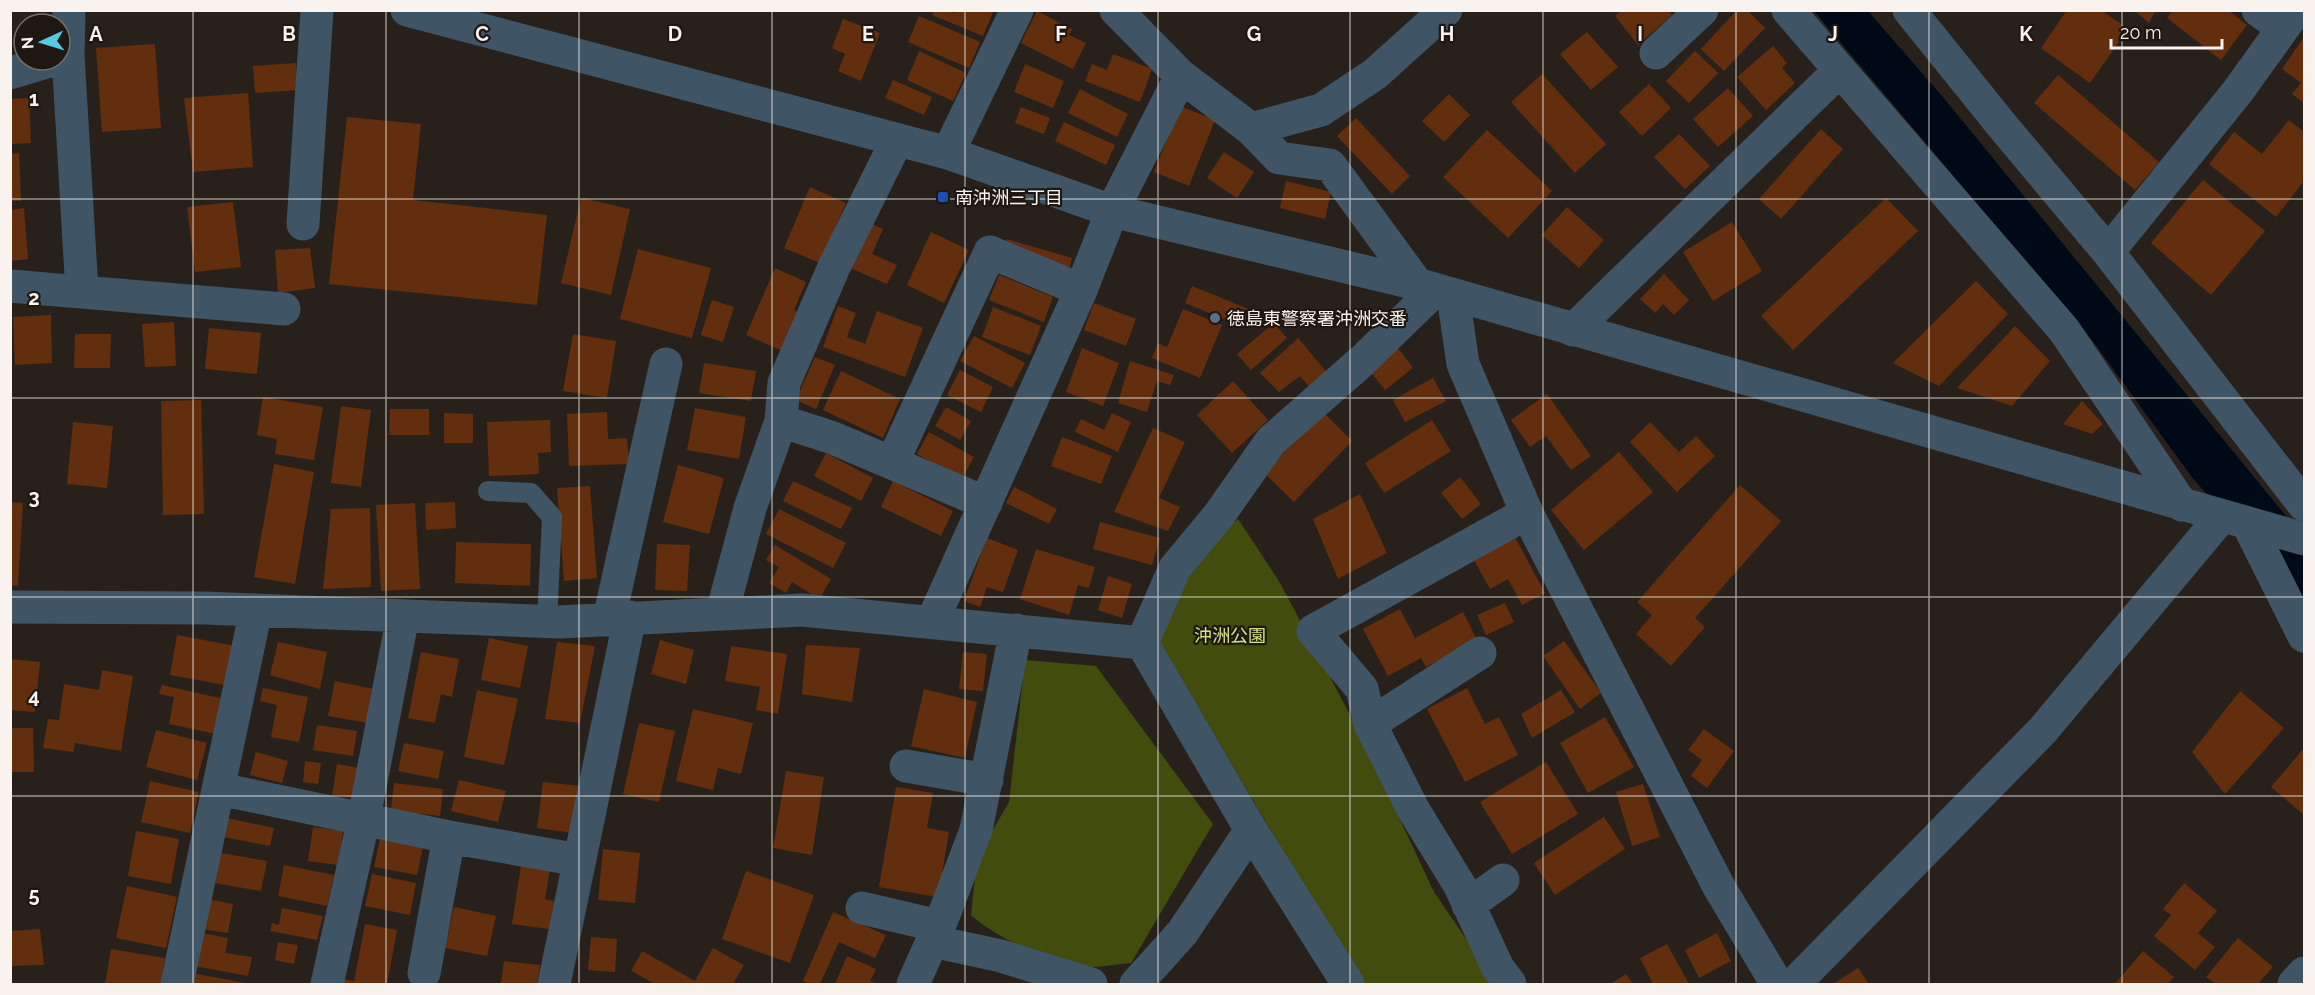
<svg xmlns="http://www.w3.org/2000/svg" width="2315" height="995" font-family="Raleway,'Noto Sans JP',sans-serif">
  <rect width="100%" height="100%" fill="#28211b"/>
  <!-- green -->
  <path fill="#414c0d" d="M1238,519l41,62 78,147 77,164 63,92h-136l-204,-347 21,-73z
    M1025,660l71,6 117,158 -82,139c-15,1 -32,5 -47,4 -35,-5 -88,-29 -113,-52l6,-58 32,-55z"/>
  <!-- water -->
  <path fill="#000a16" d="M1814,11h54l74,85 362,442v69l-113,-131 -99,-136z"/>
  <!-- building -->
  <path fill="#632e0d" d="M934,10l22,3 1,-3h37l-11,26 -51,-21z
    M1622,10h47l3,5 -34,30 -23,-29z
    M1737,10h10l18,18 -41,43 -23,-22z
    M2067,10h34l27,19 -38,54 -49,-35z
    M2134,10h22l-7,13z
    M2173,10h55l19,15 -26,35 -54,-42z
    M1037,11l35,18 -3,6 17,8 -13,26 -52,-26z
    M919,16l61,26 -11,26 -61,-26z
    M843,19l37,14 -19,48 -23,-10 7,-17 -13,-6z
    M1587,32l31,35 -27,23 -31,-36z
    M2304,37v66l-12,-9 9,-11 -19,-14z
    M155,44l6,84 -59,4 -6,-84z
    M1773,46l14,17 -5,5 13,15 -29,27 -29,-33z
    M919,51l47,22 -13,28 -46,-21z
    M1695,51l23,22 -29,30 -23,-22z
    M1113,54l39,15 -12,33 -55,-21 7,-17 15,6z
    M296,63l2,27 -43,3 -2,-27z
    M1025,64l39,17 -11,27 -39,-16z
    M1542,74l64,70 -31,29 -64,-71z
    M2058,75l101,87 -24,28 -101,-87z
    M893,80l39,17 -8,18 -39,-17z
    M1649,84l22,24 -29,28 -23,-24z
    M1728,88l25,28 -35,31 -25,-28z
    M1080,89l48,25 -11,23 -49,-24z
    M248,93l5,74 -60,5 -9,-74z
    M1449,94l21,21 -26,27 -22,-21z
    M29,98l2,45 -21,1v-45z
    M1180,106l35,14 -26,66 -35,-14z
    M1021,107l29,11 -6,16 -29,-11z
    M347,117l74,7 -8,76 134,15 -10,90 -208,-21z
    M1356,118l54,58 -18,18 -55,-58z
    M2289,120l15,12v49l-28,36 -67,-53 25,-32 28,22z
    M1064,122l51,23 -9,20 -51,-24z
    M1821,129l22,20 -62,70 -22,-20z
    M1487,130l65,61 -44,47 -65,-61z
    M1679,134l31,32 -25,23 -31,-32z
    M1224,152l30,20 -17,26 -30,-20z
    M19,153l2,48h-11v-47z
    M2203,180l62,51 -54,64 -60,-52z
    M1286,181l45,11 -6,27 -45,-11z
    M810,187l36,16 -26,60 -36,-15z
    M581,198l49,11 -19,86 -50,-12z
    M1886,198l32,33 -125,119 -32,-34z
    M233,202l8,65 -46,5 -8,-65z
    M1567,207l37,33 -25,28 -37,-33z
    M24,208l4,51 -18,2v-51z
    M867,222l16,7 -11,25 25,11 -10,19 -39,-17z
    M1732,222l30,49 -49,30 -30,-49z
    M931,232l38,18 -25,53 -37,-18z
    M1007,239l65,19 -4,16 -63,-27z
    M310,248l5,40 -37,5 -3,-43z
    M638,249l73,19 -19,70 -72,-19z
    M775,268l31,14 -12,28 6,3 -17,38 -37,-16z
    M1664,274l25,26 -15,15 -11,-11 -8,9 -15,-14z
    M999,275l54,22 -9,25 -55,-22z
    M1976,281l32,33 -69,72 -46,-23z
    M1192,286l59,24 -7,17 -59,-24z
    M712,300l22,7 -11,35 -22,-7z
    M1094,303l42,16 -10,27 -42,-16z
    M838,306l18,7 -9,24 18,7 12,-33 46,17 -18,49 -82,-30z
    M993,307l48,19 -11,29 -48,-18z
    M1183,309l39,16 -22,53 -48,-20 6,-15 9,4z
    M51,315l1,48 -37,2 -2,-48z
    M174,322l2,44 -31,1 -3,-43z
    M1274,323l13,15 -36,32 -14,-16z
    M2015,326l35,35 -38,45 -55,-18z
    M209,328l52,5 -4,41 -52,-5z
    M75,334h36l-1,34h-36z
    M573,334l43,7 -9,57 -44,-7z
    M974,336l51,27 -13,25 -52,-27z
    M1298,338l32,38 -17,15 -13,-15 -21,16 -19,-19z
    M1082,348l37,15 -16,43 -37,-14z
    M1398,348l15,20 -28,22 -16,-20z
    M815,357l20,8 -19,44 -20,-9z
    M1130,361l44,14 -4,10 -13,-4 -10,31 -29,-9z
    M704,363l52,8 -5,30 -52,-8z
    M960,370l33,17 -12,25 -34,-17z
    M841,371l59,28 -17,39 -60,-28z
    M1433,378l13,23 -41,21 -12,-22z
    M1233,381l35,39 -36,33 -35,-38z
    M1547,394l44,62 -20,14 -25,-34 -16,11 -19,-27z
    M263,397l60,10 -9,53 -39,-6 2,-15 -20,-4z
    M201,400l3,114 -41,1 -2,-114z
    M2082,401l21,23 -11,10 -29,-10z
    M341,406l30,4 -10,77 -30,-4z
    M946,407l25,14 -11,19 -25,-14z
    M695,408l51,9 -7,42 -52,-9z
    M390,409h39v26h-40z
    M607,412l1,27 19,-1 2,26 -60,2 -2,-52z
    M1323,412l29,29 -58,61 -30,-29z
    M444,413l29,1v29h-29z
    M1112,413l19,9 -13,30 -43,-20 6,-13 23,11z
    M550,420l1,32 -13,1 1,21 -50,2 -2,-54z
    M1432,420l19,31 -67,42 -19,-30z
    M73,422l40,4 -6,62 -40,-4z
    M1650,422l29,30 17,-16 19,20 -38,36 -47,-50z
    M1153,428l32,14 -26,56 21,9 -12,24 -54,-19z
    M929,432l45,25 -13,23 -44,-26z
    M1062,437l50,19 -11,28 -50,-18z
    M1619,452l34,40 -69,58 -33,-40z
    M826,453l47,25 -12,23 -47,-25z
    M274,464l40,8 -19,112 -41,-7z
    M678,465l46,13 -15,56 -46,-12z
    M1460,477l21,27 -19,15 -21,-26z
    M793,481l59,27 -11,21 -58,-28z
    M893,481l60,30 -12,25 -60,-29z
    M1740,485l41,36 -86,97 10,9 -34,39 -35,-32 16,-19 -15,-13z
    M590,486l7,92 -33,3 -7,-93z
    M1014,487l43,22 -8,15 -43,-21z
    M1360,494l27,59 -49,26 -25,-60z
    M10,502l13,1 -5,83 -8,-1z
    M455,502l1,26 -30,2 -1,-27z
    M415,503l5,86 -39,2 -5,-86z
    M370,508l1,79 -48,2 8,-80z
    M779,509l67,34 -13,25 -67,-34z
    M1100,522l60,16 -8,27 -59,-16z
    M1515,537l30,56 -23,12 -14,-26 -18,10 -16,-29z
    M987,538l31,12 -15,42 -16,-5 -7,20 -16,-6z
    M456,542l75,2 -1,42 -75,-3z
    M657,544l33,1 -3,46 -32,-1z
    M775,545l56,34 -12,20 -27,-17 -6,11 -17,-10 10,-16 -13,-7z
    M1036,549l59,18 -6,21 -11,-3 -9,30 -49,-16z
    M1108,576l24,8 -10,34 -24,-8z
    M1505,603l9,19 -28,13 -9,-20z
    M1400,609l15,29 48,-26 14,28 -51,27 -5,-9 -33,18 -25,-47z
    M177,635l59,11 -6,40 -60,-11z
    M489,638l39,8 -8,42 -39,-8z
    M660,640l34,10 -8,34 -35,-10z
    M1564,641l37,52 -21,16 -37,-53z
    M278,642l49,10 -7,37 -50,-14z
    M557,642l38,4 -15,77 -35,-4z
    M806,645l54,3 -8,54 -50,-8z
    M731,646l56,8 -9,60 -22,-4 4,-23 -35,-6z
    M421,652l38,7 -7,38 -11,-3 -6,29 -27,-5z
    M963,652l24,2 -4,37 -24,-2z
    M10,659l30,3 -5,50 -25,-2z
    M102,670l31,6 -12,75 -46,-8 -2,9 -30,-4 5,-29 11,1 5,-36 35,6z
    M335,681l39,8 -7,34 -39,-7z
    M162,685l62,14 -8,35 -47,-10 5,-27 -15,-3z
    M263,688l45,9 -9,45 -28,-5 6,-32 -17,-4z
    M1467,688l18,36 14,-7 19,38 -53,27 -38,-73z
    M924,689l53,13 -12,56 -54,-12z
    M477,690l41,9 -14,66 -40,-8z
    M1561,690l14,22 -43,26 -11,-24z
    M2240,691l44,37 -59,66 -33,-42z
    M693,709l60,14 -12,51 -23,-6 -5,22 -37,-9z
    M1605,717l29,50 -46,26 -28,-50z
    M639,723l36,8 -16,71 -36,-8z
    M317,725l40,6 -4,25 -40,-6z
    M10,728h23l1,44h-24z
    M1704,729l30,22 -27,37 -16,-12 11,-16 -14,-10z
    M156,730l51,13 -10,37 -51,-13z
    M404,743l40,8 -6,28 -40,-8z
    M2304,748v67l-33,-28z
    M256,752l32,9 -6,22 -32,-8z
    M305,761l16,2 -3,21 -15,-2z
    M1546,762l32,52 -66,40 -32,-52z
    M337,764l22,4 -5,30 -22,-3z
    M786,771l38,6 -12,78 -39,-7z
    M459,780l47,11 -8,31 -47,-11z
    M150,781l49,11 -9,41 -49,-11z
    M543,782l37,4 -7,47 -36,-5z
    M394,783l49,6 -3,27 -49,-6z
    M1643,784l17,53 -28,9 -16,-54z
    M896,787l37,6 -6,35 22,4 -11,65 -59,-10z
    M1604,817l21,32 -70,46 -21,-32z
    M227,818l47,10 -4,18 -47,-9z
    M313,827l30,4 -5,34 -30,-4z
    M136,831l43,8 -8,45 -43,-8z
    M381,834l43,8 -7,33 -43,-8z
    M603,849l37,4 -5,50 -37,-3z
    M221,853l46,8 -6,30 -46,-8z
    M284,865l50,10 -7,31 -49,-10z
    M521,865l29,4 -5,30 9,2 -5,28 -37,-5z
    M746,871l68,24 -24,68 -68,-24z
    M372,874l44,9 -6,32 -45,-9z
    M2184,883l33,28 -19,22 17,14 -20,23 -41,-34 17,-21 -8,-6z
    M127,886l50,11 -11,51 -50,-10z
    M207,899l26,5 -5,29 -26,-4z
    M454,907l42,9 -9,40 -42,-8z
    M282,908l41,8 -6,24 -47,-9 2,-8 7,2z
    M833,912l53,23 -11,23 -36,-16 -19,42h-10l-7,-3z
    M365,924l32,6 -10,54h-45l1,-5 11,2z
    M40,929l4,36 -34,1v-35z
    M201,933l27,5 -3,15 27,4 -4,19 -54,-10z
    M1717,933l14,28 -32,17 -14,-28z
    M591,937l26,2 -2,33 -27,-2z
    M2238,938l35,29 -15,17h-42l-10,-7z
    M278,942l20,3 -4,19 -19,-4z
    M1667,944l22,40h-36l-13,-26z
    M713,948l31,17 -11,19h-78l-24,-13 11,-20 53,30z
    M111,949l54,9 -4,26h-56z
    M2143,951l31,26 -7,7h-52z
    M847,956l29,13 -6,12 7,3h-42z
    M504,961l36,4 -3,19h-36z
    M1858,968l11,16h-36z
    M193,973l52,10v1h-54z
    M1626,974l7,10h-23z"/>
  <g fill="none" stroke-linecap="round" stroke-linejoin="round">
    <!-- service -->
    <path stroke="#3f5566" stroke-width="20" d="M488,491l43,2 21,24 -5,105"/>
    <!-- minor -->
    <path stroke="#3f5566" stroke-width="33" d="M1116,10l65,66 70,53 28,29 51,7 87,119
      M1788,10l276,320 118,175
      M1909,10l91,113 108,129 196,253
      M2258,10l25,18
      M1656,53l46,-43
      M68,55l1,-45
      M60,58l8,-3 14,237
      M10,73l43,-13
      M1251,129l70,-19 54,-36 71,-64
      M948,153l69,-143
      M303,224l14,-214
      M2108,252l130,-161 58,-81
      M10,286l274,23
      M1453,295l10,69 64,149 192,374 58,97
      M1573,330l267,-260
      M781,421l3,-38 50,-116 63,-127
      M892,463l98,-211 91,38
      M2248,524l56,112
      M10,607l195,1 354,14 243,-12 340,33 109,187 97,154
      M722,613l28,-105 31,-87 52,17 153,65
      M609,619l57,-255
      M932,622l149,-332 31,-79 69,-135
      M1142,643l33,-75 44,-53 52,-74 91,-80 73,-71
      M1370,724l110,-71
      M906,766l81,14
      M220,789l229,48 130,23
      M1468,905l35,-25
      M862,908l77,18
      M932,941l69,15 90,28
      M424,973l25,-136
      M177,984l79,-374
      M327,984l37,-166 39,-202
      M554,984l76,-367
      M913,984l30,-67 33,-87 40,-200
      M1136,984l46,-51 69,-103
      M1510,984l-12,-16 -38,-82 -47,-77 -43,-85 -8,-35 -49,-58 214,-118
      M1794,984l249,-254 179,-214
      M2294,984l10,-11"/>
    <!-- tertiary -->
    <path stroke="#3f5566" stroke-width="33" d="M407,10l541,143 164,58 305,73 887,255"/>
  </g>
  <!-- grid -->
  <path fill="none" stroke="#f8f3ef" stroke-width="1.5" stroke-opacity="0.55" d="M193,10v974M386,10v974M579,10v974M772,10v974M965,10v974M1158,10v974M1350,10v974M1543,10v974M1736,10v974M1929,10v974M2122,10v974M10,199h2294M10,398h2294M10,597h2294M10,796h2294"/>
  <!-- markers -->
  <rect fill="#1a4fb4" stroke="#1e1712" stroke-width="2" x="937" y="191" width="12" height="12" rx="3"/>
  <circle fill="#5c6f8a" stroke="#1e1712" stroke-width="2" cx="1215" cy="318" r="6"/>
  <g text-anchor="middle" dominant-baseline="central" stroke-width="4.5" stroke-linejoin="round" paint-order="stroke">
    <!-- poi labels -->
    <g font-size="18" fill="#f8f3ef" stroke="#1e1712" text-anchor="start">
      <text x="955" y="197">南沖洲三丁目</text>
      <text x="1227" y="318">徳島東警察署沖洲交番</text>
    </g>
    <!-- park labels -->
    <g font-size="18" fill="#d1e589" stroke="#1e1712">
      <text x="1230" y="635">沖洲公園</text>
    </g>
  </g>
  <g font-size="20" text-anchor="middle" font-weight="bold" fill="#f8f3ef" stroke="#1e1712" stroke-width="4.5" stroke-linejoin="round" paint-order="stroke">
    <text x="96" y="41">A</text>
    <text x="289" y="41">B</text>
    <text x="482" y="41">C</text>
    <text x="675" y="41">D</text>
    <text x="868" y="41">E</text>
    <text x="1061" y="41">F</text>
    <text x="1254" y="41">G</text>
    <text x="1447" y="41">H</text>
    <text x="1640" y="41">I</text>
    <text x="1833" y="41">J</text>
    <text x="2026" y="41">K</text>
    <text x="34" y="106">1</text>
    <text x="34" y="305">2</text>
    <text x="34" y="504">3</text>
    <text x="34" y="703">4</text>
    <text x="34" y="902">5</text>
  </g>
  <!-- border -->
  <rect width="2315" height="995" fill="none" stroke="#f8f3ef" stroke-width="24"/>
  <!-- north arrow -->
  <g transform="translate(42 42) rotate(266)"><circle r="28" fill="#1e1712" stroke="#756f6a" stroke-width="1.5"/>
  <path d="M0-4.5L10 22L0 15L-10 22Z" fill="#55cae0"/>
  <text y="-9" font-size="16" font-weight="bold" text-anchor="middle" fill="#f8f3ef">N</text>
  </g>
  <!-- scale -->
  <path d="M2111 39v9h111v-9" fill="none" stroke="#f8f3ef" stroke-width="3"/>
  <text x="2120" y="39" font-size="18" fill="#f8f3ef" stroke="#1e1712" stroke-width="4.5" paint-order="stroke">20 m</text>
</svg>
